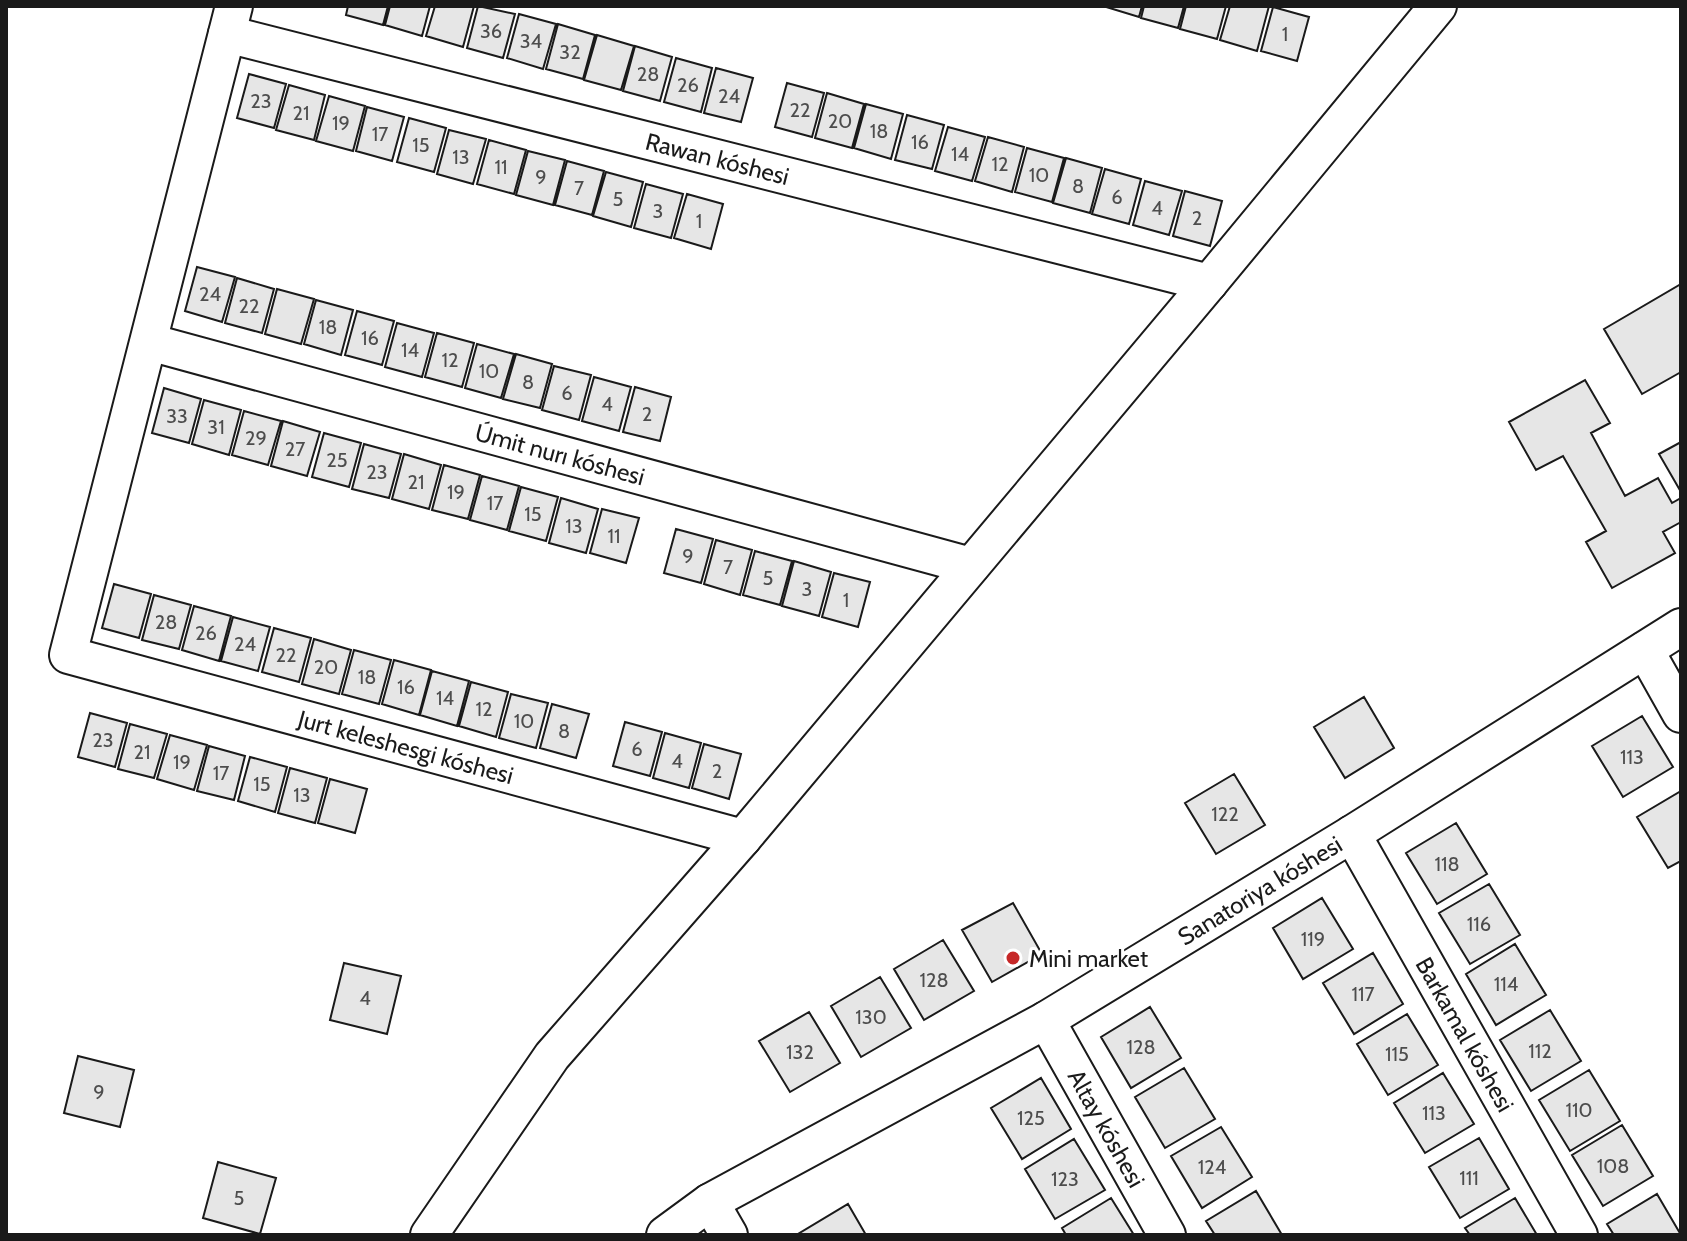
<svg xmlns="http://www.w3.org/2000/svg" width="1687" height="1241" font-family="Cabin,sans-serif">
  <rect width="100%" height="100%" fill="#fff"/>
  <!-- building -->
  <path fill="#e6e6e6" stroke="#1a1a1a" stroke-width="2" d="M348,6h40l-5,19 -37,-10z
    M390,6h40l-8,30 -37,-11z
    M435,6h39l-11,41 -37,-11z
    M478,6l37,8 -12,44 -36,-10z
    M1103,6h39l-3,11z
    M1144,6h40l-6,22 -37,-10z
    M1186,6h40l-9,33 -37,-10z
    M1230,6h39l-12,45 -37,-11z
    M1273,7l36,10 -12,44 -36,-10z
    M519,14l37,10 -13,45 -36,-11z
    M558,24l37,11 -12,44 -37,-10z
    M597,35l37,11 -13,44 -37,-10z
    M635,46l37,11 -12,44 -37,-10z
    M676,58l36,10 -11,44 -37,-10z
    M716,68l37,10 -12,44 -37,-9z
    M249,74l37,10 -12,44 -37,-10z
    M787,83l37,10 -12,44 -37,-10z
    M289,85l36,10 -11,45 -38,-10z
    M827,93l37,11 -12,44 -37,-10z
    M329,96l36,10 -12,45 -37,-10z
    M866,104l37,10 -12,45 -37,-11z
    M367,107l37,10 -12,44 -36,-10z
    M907,115l37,10 -12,44 -37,-9z
    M409,118l37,10 -12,44 -37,-10z
    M948,127l37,10 -13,44 -37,-10z
    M449,130l37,9 -13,45 -36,-10z
    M988,137l36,10 -12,45 -37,-11z
    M489,140l37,10 -12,44 -37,-10z
    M1027,148l37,10 -12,44 -37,-10z
    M528,151l37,9 -12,45 -37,-10z
    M1066,158l36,10 -12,45 -37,-10z
    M567,161l37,10 -12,44 -37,-10z
    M1105,169l36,10 -12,45 -37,-10z
    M606,172l37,10 -12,45 -38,-11z
    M1145,181l37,10 -13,44 -36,-10z
    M646,184l37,10 -12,44 -37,-10z
    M1185,191l37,10 -12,45 -37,-10z
    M687,194l36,10 -12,45 -37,-11z
    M197,267l38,10 -13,45 -37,-11z
    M237,278l37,11 -12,44 -37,-10z
    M1681,284v88l-39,22 -38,-65z
    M277,289l37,10 -13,45 -36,-10z
    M316,300l37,10 -12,45 -37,-11z
    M357,311l37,10 -12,44 -37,-10z
    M397,323l37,10 -12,44 -37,-10z
    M437,333l37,10 -12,44 -37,-10z
    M477,344l37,10 -13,44 -36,-10z
    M516,354l36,10 -12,44 -37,-9z
    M554,366l37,9 -12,45 -37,-10z
    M594,377l37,10 -12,44 -37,-10z
    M1585,380l25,43 -19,10 34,63 33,-18 14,25 9,-5v24l-18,10 12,21 -63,35 -26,-46 20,-11 -43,-75 -27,14 -27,-48z
    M635,387l36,10 -11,44 -37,-9z
    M164,388l37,11 -12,44 -37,-10z
    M204,400l37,10 -12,45 -37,-11z
    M244,411l37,10 -13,44 -36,-10z
    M283,421l37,11 -13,44 -36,-10z
    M324,433l37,10 -12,44 -37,-10z
    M1681,442v50l-22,-38z
    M364,444l37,10 -12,44 -37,-9z
    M404,454l37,11 -12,44 -37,-10z
    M444,465l36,10 -12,44 -36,-9z
    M482,476l37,10 -12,44 -37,-10z
    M521,487l37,10 -12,44 -37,-10z
    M561,498l37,11 -12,44 -37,-10z
    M602,509l37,9 -13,45 -36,-10z
    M676,529l37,10 -12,44 -37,-10z
    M716,540l36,10 -12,45 -36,-11z
    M755,551l37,10 -12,44 -37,-10z
    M794,561l37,11 -12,44 -37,-10z
    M834,573l36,9 -12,45 -36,-10z
    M114,584l37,10 -12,44 -37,-10z
    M154,595l37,10 -12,44 -37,-9z
    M194,606l37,10 -12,45 -37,-11z
    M233,617l37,10 -12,44 -37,-10z
    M274,628l37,10 -12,44 -37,-10z
    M314,639l37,11 -12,44 -37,-10z
    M354,650l37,10 -12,44 -37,-10z
    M394,660l37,10 -12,45 -37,-11z
    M432,671l37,10 -12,45 -37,-11z
    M471,682l37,10 -12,45 -37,-11z
    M511,694l37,9 -12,45 -37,-10z
    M1364,697l30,51 -49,30 -31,-51z
    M552,704l37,10 -13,44 -36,-10z
    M90,713l37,10 -12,44 -37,-10z
    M1642,716l31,51 -50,30 -31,-51z
    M625,722l37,10 -12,44 -37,-10z
    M130,724l37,10 -13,44 -36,-9z
    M665,733l36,10 -12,45 -36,-10z
    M170,735l37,10 -13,45 -37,-11z
    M704,744l37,10 -12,45 -37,-11z
    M209,746l36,10 -11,44 -37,-9z
    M250,757l37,10 -12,45 -37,-11z
    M290,768l37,10 -12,45 -37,-10z
    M1234,774l31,51 -49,29 -31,-51z
    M330,779l37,10 -12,44 -37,-10z
    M1681,791v70l-13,7 -31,-51z
    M1456,823l31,51 -50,30 -31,-51z
    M1489,884l31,51 -50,29 -31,-51z
    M1322,898l31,51 -50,30 -30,-51z
    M1013,903l29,51 -50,28 -30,-52z
    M943,940l31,51 -50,29 -30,-51z
    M1515,944l31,51 -50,30 -30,-51z
    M1373,953l30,51 -49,30 -31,-51z
    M344,963l57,13 -14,58 -57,-14z
    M880,977l31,51 -50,29 -30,-51z
    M1150,1007l31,51 -50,30 -30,-51z
    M1550,1010l31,51 -50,30 -31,-51z
    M809,1012l31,51 -50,29 -31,-51z
    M1407,1014l31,51 -50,30 -31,-51z
    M78,1056l56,14 -14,57 -56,-14z
    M1184,1068l31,51 -50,29 -30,-51z
    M1589,1070l31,51 -50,30 -31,-51z
    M1443,1073l31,51 -49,29 -31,-50z
    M1041,1078l30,51 -49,30 -31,-51z
    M1622,1125l31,51 -50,30 -31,-51z
    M1221,1127l31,50 -50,31 -31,-52z
    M1479,1138l30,51 -49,29 -31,-51z
    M1074,1139l31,51 -50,29 -30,-50z
    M218,1162l58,16 -16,56 -57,-16z
    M1256,1191l26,44h-67l-9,-14z
    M1657,1194l24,41h-67l-7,-11z
    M1111,1198l23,37h-68l-4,-7z
    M1515,1198l22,37h-67l-5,-7z
    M848,1204l18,31h-67l-1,-1z"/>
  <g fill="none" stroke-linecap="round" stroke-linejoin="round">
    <!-- minor casing -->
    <g stroke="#1a1a1a" stroke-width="40">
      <g id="minor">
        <path id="s1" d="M234,6l-166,649 675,183"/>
        <path id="s2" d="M227,34l982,249"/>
        <path id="s3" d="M149,342l822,224"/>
        <path d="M1645,650l36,64"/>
        <path id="s4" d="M1352,834l227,401"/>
        <path id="s5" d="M1046,1020l121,215"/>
        <path d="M710,1202l19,33"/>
        <path d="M429,1235l123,-179 191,-218 466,-555 229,-277"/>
        <path id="s6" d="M665,1235l45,-33 336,-182 306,-186 329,-207"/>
      </g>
    </g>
    <!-- minor -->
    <use href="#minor" stroke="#fff" stroke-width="36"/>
  </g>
  <!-- markers -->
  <circle fill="#c62828" stroke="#fff" stroke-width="3" cx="1013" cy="958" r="8"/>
  <g text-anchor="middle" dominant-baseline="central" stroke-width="6" stroke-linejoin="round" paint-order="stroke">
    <!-- number labels -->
    <g font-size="20" fill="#4d4d4d">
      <text x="491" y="31">36</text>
      <text x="1285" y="34">1</text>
      <text x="531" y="41">34</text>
      <text x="570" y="52">32</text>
      <text x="648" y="74">28</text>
      <text x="688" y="85">26</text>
      <text x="729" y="96">24</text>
      <text x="261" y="101">23</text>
      <text x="800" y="110">22</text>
      <text x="301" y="113">21</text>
      <text x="840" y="121">20</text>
      <text x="341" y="123">19</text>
      <text x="879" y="131">18</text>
      <text x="380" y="134">17</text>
      <text x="920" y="142">16</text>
      <text x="421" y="145">15</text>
      <text x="960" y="154">14</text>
      <text x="461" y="157">13</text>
      <text x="1000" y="164">12</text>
      <text x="501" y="167">11</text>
      <text x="1039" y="175">10</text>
      <text x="541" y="177">9</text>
      <text x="1078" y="186">8</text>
      <text x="579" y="188">7</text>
      <text x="1117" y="197">6</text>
      <text x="618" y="199">5</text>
      <text x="1157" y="208">4</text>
      <text x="658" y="211">3</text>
      <text x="1197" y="218">2</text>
      <text x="699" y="221">1</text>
      <text x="210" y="294">24</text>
      <text x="249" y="306">22</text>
      <text x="328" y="327">18</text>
      <text x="370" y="338">16</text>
      <text x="410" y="350">14</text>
      <text x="450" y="360">12</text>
      <text x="489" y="371">10</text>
      <text x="528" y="382">8</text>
      <text x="567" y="393">6</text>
      <text x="607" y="404">4</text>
      <text x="647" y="414">2</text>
      <text x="177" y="416">33</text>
      <text x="216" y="427">31</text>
      <text x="256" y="438">29</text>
      <text x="295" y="449">27</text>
      <text x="337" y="460">25</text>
      <text x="377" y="472">23</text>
      <text x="416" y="482">21</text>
      <text x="456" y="492">19</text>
      <text x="495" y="503">17</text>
      <text x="533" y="514">15</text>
      <text x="574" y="526">13</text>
      <text x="614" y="536">11</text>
      <text x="688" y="556">9</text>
      <text x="728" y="567">7</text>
      <text x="768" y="578">5</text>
      <text x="807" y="589">3</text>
      <text x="846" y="600">1</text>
      <text x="166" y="622">28</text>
      <text x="206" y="633">26</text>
      <text x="245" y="644">24</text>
      <text x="286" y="655">22</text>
      <text x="326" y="667">20</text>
      <text x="367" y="677">18</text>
      <text x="406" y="687">16</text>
      <text x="445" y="698">14</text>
      <text x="484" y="709">12</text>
      <text x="524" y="721">10</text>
      <text x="564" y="731">8</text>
      <text x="103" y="740">23</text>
      <text x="637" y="749">6</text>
      <text x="142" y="752">21</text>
      <text x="1632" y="757">113</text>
      <text x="677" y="761">4</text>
      <text x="182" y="762">19</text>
      <text x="717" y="771">2</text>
      <text x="221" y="773">17</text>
      <text x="262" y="784">15</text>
      <text x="302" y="795">13</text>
      <text x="1225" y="814">122</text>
      <text x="1447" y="864">118</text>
      <text x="1479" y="924">116</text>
      <text x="1313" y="939">119</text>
      <text x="934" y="980">128</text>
      <text x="1506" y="984">114</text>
      <text x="1363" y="994">117</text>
      <text x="365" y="998">4</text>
      <text x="871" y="1017">130</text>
      <text x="1141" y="1047">128</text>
      <text x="1540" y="1051">112</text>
      <text x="800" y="1052">132</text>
      <text x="1397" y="1054">115</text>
      <text x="99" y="1092">9</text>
      <text x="1579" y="1110">110</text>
      <text x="1434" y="1113">113</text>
      <text x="1031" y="1118">125</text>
      <text x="1613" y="1166">108</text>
      <text x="1212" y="1167">124</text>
      <text x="1469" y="1178">111</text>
      <text x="1065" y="1179">123</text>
      <text x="239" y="1198">5</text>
    </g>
    <!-- street labels -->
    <g font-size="24" fill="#1a1a1a" stroke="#fff">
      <text stroke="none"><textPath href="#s2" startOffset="506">Rawan kóshesi</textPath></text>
      <text stroke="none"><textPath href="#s3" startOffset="426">Úmit nurı kóshesi</textPath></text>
      <text stroke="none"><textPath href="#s1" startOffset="1020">Jurt keleshesgi kóshesi</textPath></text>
      <text stroke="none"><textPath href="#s6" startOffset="688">Sanatoriya kóshesi</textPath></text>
      <text stroke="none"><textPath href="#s4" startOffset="230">Barkamal kóshesi</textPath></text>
      <text stroke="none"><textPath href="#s5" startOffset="124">Altay kóshesi</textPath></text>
    </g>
    <!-- poi labels -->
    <g font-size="24" fill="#1a1a1a" stroke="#fff" text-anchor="start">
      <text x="1029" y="958">Mini market</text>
    </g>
  </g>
  <!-- border -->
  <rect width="1687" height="1241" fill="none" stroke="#1a1a1a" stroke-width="16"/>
</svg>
